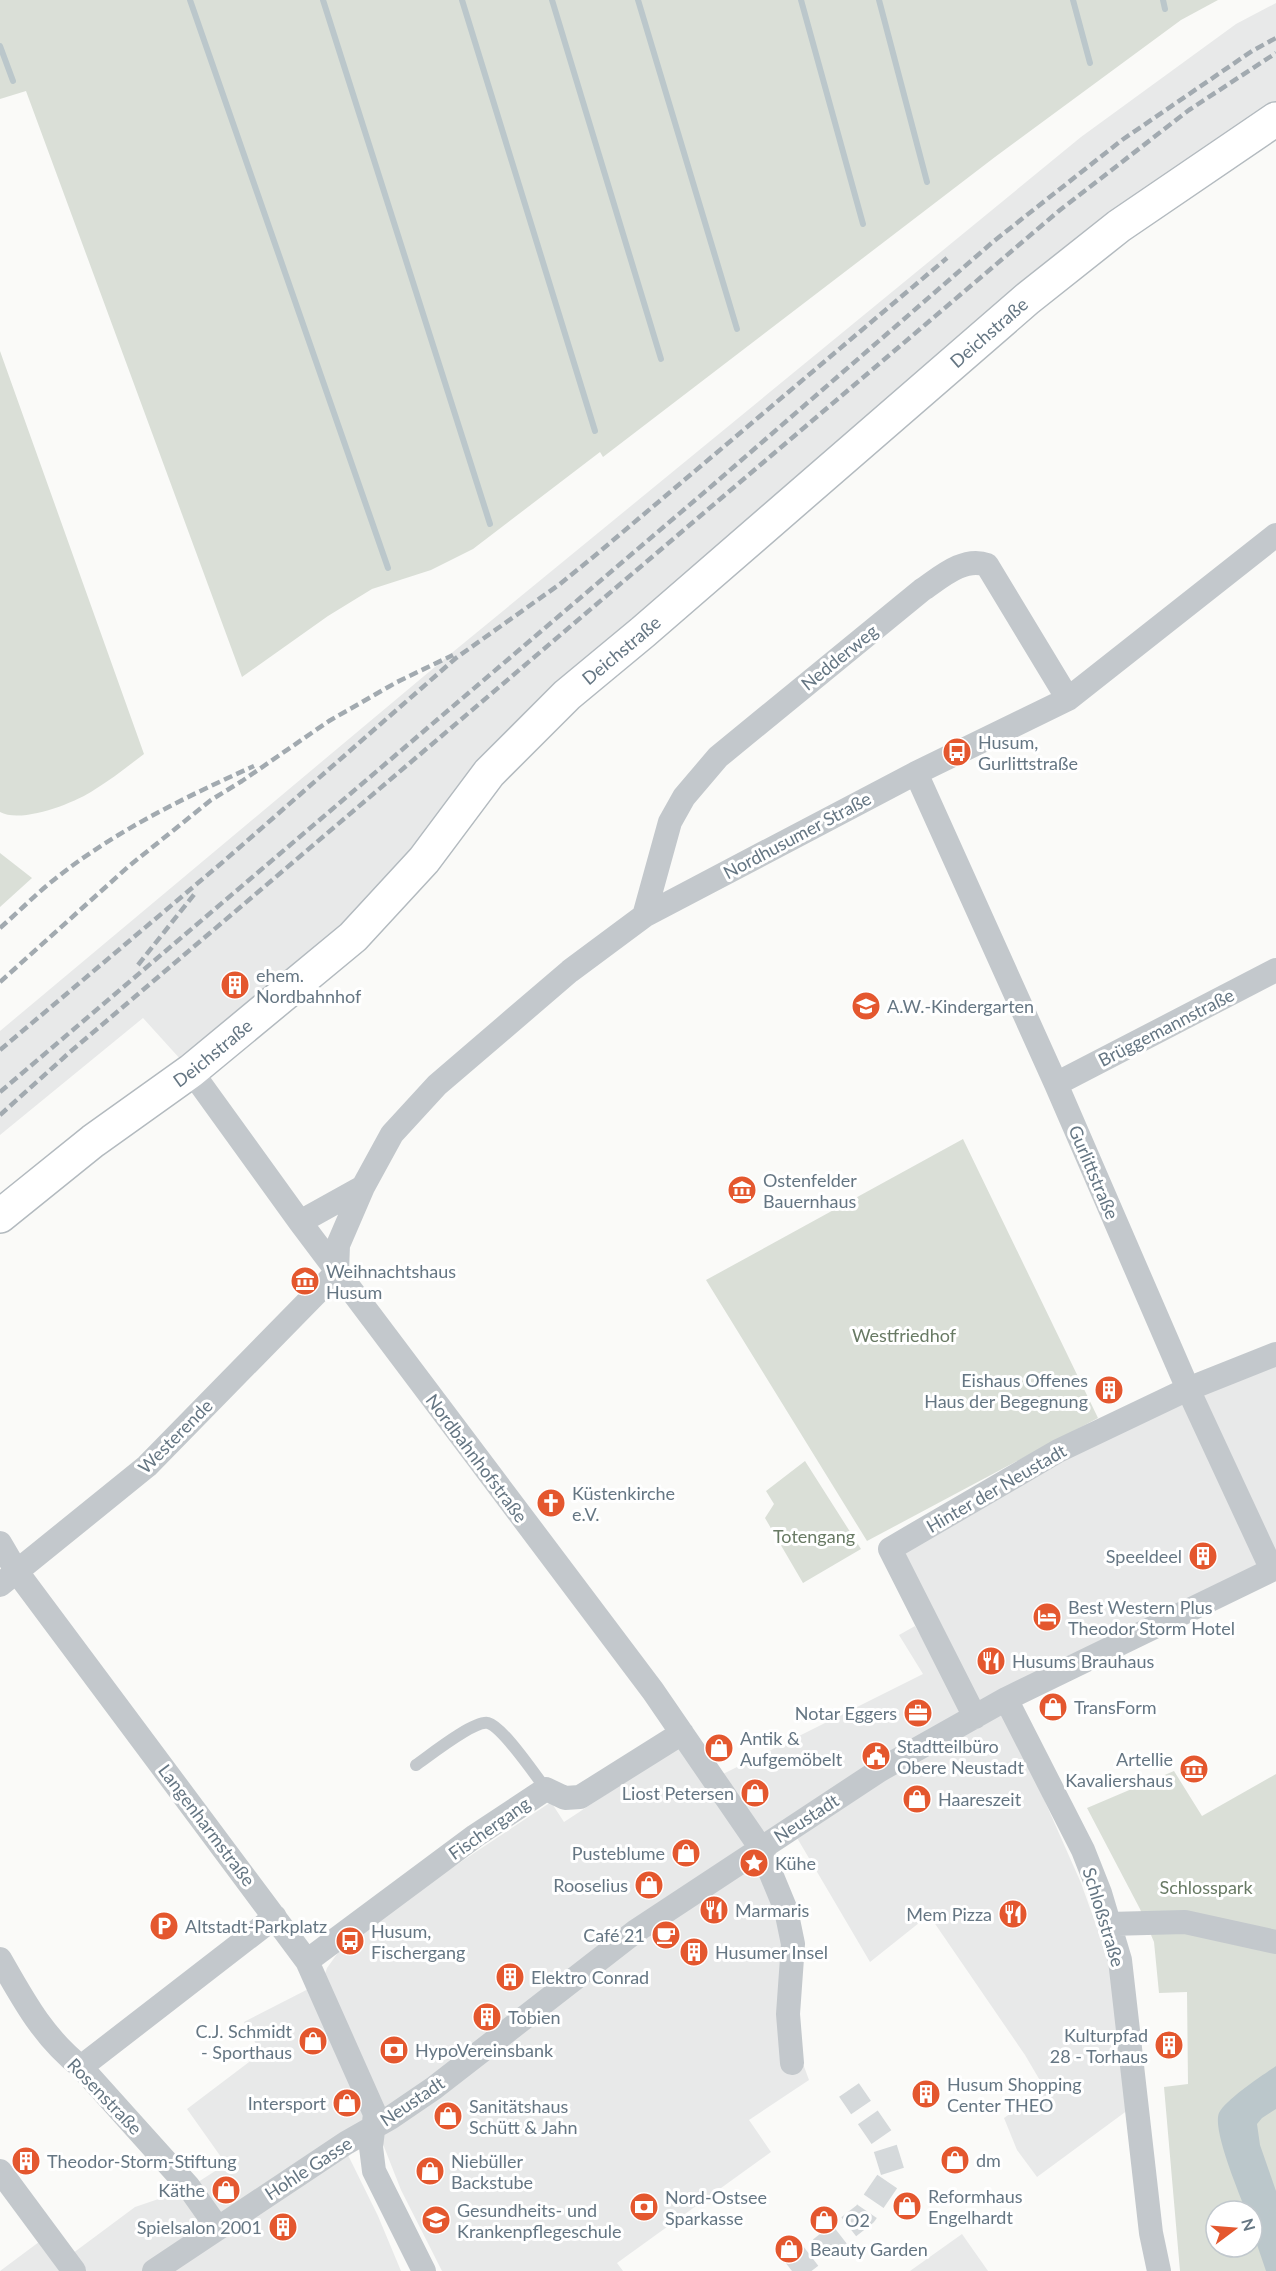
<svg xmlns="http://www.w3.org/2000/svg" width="1276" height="2271" font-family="Lato,sans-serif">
  <rect width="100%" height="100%" fill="#fafaf8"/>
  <!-- built -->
  <path fill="#e8e9e9" d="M1276,3v101l-716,582 -215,244 -163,131 -39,-43 -143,117v-104l448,-375 633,-519 155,-113z
    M1276,1356v206l-83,-171z
    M1184,1395l82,173 -291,145 -81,-163z
    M915,1626l52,90 -221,129 19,36 19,58 1,76 24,65 -60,40 22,32 -154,111 6,8h-181l-41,-81 -22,-56 -160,84 -24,-34 31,-20 -39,-55 74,-56 -17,-31 78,-40 5,-14 15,-21 57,-44 152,-101 13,20 116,-76 33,33 210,-105 -24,-39z
    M999,1709l40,79 42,95 29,81 18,146 -91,67 -20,-27 -13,-32 41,-29 -20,-34 -96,-140 -59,47 -77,-131z
    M347,2153l31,63 23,55h-238z
    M182,2191l25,35 -63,45h-144l39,-29 18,23 78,-58z
    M962,2234l26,37h-78z"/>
  <!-- green -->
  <path fill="#dadfd7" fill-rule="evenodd" d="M0,0h1218l-37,20 -186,137 -392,300 -3,-5 -127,97 -42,21 -59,19 -44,27 -86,61 -216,-586 -26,8z
    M0,351l144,403c-16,12 -32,25 -50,36 -19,13 -73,34 -94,22z
    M0,853l32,25 -32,29z
    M963,1139l135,279 -231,123 -161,-261z
    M805,1461l56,88 -58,34 -38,-65 9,-14 -8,-13z
    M1174,1771l28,45 74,-42v497h-96l-16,-184 24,-3 -1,-92 -28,1 -5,-51 -14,-33 -53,-101zM1216,2211h36v36h-36z"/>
  <!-- water -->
  <path fill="#bbc7cb" d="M1276,2066v43l-14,9 -5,6 3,21 16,46v80h-10l-14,-41v-19h-6c-7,-18 -34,-82 -27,-98 7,-14 44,-38 57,-47z"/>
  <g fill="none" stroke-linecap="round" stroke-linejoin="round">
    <!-- stream -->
    <path stroke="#bbc7cb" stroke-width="6" d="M190,0l198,568
      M323,0l167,524
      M462,0l133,431
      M552,0l109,359
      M638,0l99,329
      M801,0l62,224
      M879,0l48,182
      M1073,0l17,63
      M1163,0l2,9
      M0,46l13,35"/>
    <!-- street-tunnel -->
    <path stroke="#d5d9db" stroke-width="24" stroke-dasharray="24 12" stroke-linecap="butt" d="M792,2271l73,-57 28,-41 -11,-35 -33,-48"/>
    <!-- secondary casing -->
    <g stroke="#b3babf" stroke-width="36">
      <g id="secondary">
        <path id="s1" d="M0,1216l93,-75 98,-70 162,-134 71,-77 65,-87 78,-78 76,-63 384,-333 92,-73 157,-107"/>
      </g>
    </g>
    <!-- lane -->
    <path stroke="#c3c8cc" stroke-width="12" d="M416,1765c13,-9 58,-45 72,-42 15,4 47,52 58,66"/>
    <!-- street -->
    <path stroke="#c3c8cc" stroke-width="24" d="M916,773l140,311 132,305 84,181
      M644,916l26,-94 14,-25 34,-40 204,-167c18,-12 42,-34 65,-25l81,134
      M191,1071l109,151 353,469 107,156 26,63 7,34 -5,70 4,49
      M1056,1084l220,-114
      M300,1222l63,-35 29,-53 45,-49 133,-114 74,-55 272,-143 152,-74 208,-164
      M337,1272l1,-27 25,-58
      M0,1543l17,29 290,389 68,153 -4,33 3,24 50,100
      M0,1585l147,-119 190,-194
      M1006,1699l77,151 17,43 20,67 31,273 8,38
      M975,1717l-85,-168 168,-98 130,-62 88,-35
      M1109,1924l76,-2 91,20
      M0,1959c24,42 43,78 81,108l107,119 29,41
      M307,1961l168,-125 71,-47 19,9 15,-1 102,-64
      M81,2067l194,-150
      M0,2171l74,100
      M154,2271l192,-128 44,-25 44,-30 202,-157 244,-161 126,-71 270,-131"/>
    <!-- secondary -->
    <use href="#secondary" stroke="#fff" stroke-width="33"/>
    <!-- rail -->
    <path stroke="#a2aab0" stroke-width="4.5" stroke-dasharray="9 4.5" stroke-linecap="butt" d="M0,928c15,-13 29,-27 44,-40 61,-52 137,-89 210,-122
      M138,965l58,-73
      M0,982l129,-116 82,-66 31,-19 87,-60 68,-39 56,-27
      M0,1050l224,-189 232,-203 104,-74 38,-31 349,-295
      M0,1092l707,-602 287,-249 128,-101 130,-89 24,-13
      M0,1115l70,-63 990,-842 129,-100 87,-57"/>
  </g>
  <!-- icons -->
  <defs>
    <g id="bus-disc" transform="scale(1.5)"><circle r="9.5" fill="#e4572e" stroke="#fff"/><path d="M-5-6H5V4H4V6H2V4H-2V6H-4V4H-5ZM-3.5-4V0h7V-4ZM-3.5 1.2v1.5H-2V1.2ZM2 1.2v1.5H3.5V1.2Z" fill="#fff"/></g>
    <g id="building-disc" transform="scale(1.5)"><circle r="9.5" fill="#e4572e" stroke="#fff"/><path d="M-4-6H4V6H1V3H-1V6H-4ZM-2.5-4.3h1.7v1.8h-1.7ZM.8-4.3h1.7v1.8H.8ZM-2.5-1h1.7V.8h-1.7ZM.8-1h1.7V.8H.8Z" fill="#fff"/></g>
    <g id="school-disc" transform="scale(1.5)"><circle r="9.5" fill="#e4572e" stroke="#fff"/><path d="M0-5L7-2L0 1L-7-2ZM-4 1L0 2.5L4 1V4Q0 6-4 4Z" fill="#fff"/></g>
    <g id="museum-disc" transform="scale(1.5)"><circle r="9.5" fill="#e4572e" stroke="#fff"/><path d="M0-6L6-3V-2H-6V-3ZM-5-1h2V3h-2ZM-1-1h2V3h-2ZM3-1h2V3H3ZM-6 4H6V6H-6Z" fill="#fff"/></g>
    <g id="church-disc" transform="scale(1.5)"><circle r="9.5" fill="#e4572e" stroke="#fff"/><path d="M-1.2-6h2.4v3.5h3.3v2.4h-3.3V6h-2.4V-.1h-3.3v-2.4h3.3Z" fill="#fff"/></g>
    <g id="hotel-disc" transform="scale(1.5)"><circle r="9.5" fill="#e4572e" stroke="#fff"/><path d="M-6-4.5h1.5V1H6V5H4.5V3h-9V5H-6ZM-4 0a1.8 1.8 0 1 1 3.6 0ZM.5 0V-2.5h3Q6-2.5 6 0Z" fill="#fff"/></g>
    <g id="restaurant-disc" transform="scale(1.5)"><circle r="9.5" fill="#e4572e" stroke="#fff"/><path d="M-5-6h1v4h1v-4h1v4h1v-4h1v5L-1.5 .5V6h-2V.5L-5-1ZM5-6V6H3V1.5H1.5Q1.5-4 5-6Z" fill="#fff"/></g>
    <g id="shop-disc" transform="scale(1.5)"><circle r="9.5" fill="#e4572e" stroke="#fff"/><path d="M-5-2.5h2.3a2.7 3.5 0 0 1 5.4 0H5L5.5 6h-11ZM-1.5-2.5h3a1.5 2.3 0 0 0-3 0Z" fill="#fff"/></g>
    <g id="office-disc" transform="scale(1.5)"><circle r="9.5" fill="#e4572e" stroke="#fff"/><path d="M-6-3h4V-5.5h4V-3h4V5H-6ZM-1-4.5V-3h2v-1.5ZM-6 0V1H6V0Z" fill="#fff"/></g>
    <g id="civic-disc" transform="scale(1.5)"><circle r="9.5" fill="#e4572e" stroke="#fff"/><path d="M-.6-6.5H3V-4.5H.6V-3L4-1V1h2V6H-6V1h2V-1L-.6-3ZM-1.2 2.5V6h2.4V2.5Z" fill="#fff"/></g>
    <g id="sight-disc" transform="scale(1.5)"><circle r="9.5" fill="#e4572e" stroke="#fff"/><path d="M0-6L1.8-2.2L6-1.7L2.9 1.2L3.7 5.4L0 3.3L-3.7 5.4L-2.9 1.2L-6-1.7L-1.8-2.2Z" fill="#fff"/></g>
    <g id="parking-disc" transform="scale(1.5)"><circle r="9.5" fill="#e4572e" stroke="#fff"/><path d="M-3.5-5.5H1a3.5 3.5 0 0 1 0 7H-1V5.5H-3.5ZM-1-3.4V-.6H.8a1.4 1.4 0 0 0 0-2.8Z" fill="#fff"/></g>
    <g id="cafe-disc" transform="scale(1.5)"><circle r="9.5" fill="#e4572e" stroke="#fff"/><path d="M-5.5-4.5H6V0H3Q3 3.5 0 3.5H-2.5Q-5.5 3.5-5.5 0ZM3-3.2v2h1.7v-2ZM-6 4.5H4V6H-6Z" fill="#fff"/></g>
    <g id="bank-disc" transform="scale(1.5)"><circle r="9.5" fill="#e4572e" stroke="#fff"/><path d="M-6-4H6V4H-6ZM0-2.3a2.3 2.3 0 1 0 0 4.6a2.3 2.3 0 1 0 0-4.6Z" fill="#fff"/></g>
    <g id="university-disc" transform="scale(1.5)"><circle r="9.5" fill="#e4572e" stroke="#fff"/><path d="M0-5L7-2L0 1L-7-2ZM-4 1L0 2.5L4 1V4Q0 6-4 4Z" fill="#fff"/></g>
  </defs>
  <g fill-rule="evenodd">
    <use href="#bus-disc" x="957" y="752"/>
    <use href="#building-disc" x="235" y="985"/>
    <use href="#school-disc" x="866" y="1006"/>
    <use href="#museum-disc" x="742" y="1190"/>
    <use href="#museum-disc" x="305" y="1281"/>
    <use href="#building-disc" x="1109" y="1390"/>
    <use href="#church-disc" x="551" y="1503"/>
    <use href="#building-disc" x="1203" y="1556"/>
    <use href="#hotel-disc" x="1047" y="1617"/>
    <use href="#restaurant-disc" x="991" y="1661"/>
    <use href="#shop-disc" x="1053" y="1707"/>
    <use href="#office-disc" x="918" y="1713"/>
    <use href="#shop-disc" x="719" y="1748"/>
    <use href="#civic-disc" x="876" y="1756"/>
    <use href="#museum-disc" x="1194" y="1769"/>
    <use href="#shop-disc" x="755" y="1793"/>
    <use href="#shop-disc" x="917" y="1799"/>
    <use href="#shop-disc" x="686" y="1853"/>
    <use href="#sight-disc" x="754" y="1863"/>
    <use href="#shop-disc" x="649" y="1885"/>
    <use href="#restaurant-disc" x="714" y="1910"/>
    <use href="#restaurant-disc" x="1013" y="1914"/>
    <use href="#parking-disc" x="164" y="1926"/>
    <use href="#cafe-disc" x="666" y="1935"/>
    <use href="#bus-disc" x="350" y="1941"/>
    <use href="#building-disc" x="694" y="1952"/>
    <use href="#building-disc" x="510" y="1977"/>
    <use href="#building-disc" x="487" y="2017"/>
    <use href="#shop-disc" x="313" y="2041"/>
    <use href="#building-disc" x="1169" y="2045"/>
    <use href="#bank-disc" x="394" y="2050"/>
    <use href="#building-disc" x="926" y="2094"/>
    <use href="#shop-disc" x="347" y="2103"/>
    <use href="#shop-disc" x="448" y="2116"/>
    <use href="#shop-disc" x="955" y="2160"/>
    <use href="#building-disc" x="26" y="2161"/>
    <use href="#shop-disc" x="430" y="2171"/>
    <use href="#shop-disc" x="226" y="2190"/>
    <use href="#shop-disc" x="907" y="2206"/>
    <use href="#bank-disc" x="644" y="2207"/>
    <use href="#university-disc" x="436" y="2220"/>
    <use href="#shop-disc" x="824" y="2220"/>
    <use href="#building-disc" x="283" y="2227"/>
    <use href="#shop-disc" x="789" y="2249"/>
  </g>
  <g text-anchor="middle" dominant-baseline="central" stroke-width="6" stroke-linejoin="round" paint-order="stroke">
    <!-- street labels -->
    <g font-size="18" fill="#657683" stroke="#fff">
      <text stroke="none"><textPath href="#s1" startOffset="1330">Deichstraße</textPath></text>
      <text stroke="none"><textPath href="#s1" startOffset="844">Deichstraße</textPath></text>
      <text transform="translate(839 657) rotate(-39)">Nedderweg</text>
      <text transform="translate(797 835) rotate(-28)">Nordhusumer Straße</text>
      <text transform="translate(1166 1027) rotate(-27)">Brüggemannstraße</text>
      <text stroke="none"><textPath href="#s1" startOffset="268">Deichstraße</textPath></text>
      <text transform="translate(1094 1172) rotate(67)">Gurlittstraße</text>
      <text transform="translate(175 1436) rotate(-45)">Westerende</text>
      <text transform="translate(477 1458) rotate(53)">Nordbahnhofstraße</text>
      <text transform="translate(996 1488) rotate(-30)">Hinter der Neustadt</text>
      <text transform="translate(806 1818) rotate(-33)">Neustadt</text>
      <text transform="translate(207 1825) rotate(53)">Langenharmstraße</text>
      <text transform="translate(489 1828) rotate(-35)">Fischergang</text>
      <text transform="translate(1104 1917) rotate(73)">Schloßstraße</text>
      <text transform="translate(105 2096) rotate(46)">Rosenstraße</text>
      <text transform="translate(412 2101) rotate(-34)">Neustadt</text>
      <text transform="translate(308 2168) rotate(-33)">Hohle Gasse</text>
    </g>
    <!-- poi labels -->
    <g font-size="18" fill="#657683" stroke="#fff" text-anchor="start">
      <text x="978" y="742">Husum,<tspan x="978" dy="21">Gurlittstraße</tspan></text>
      <text x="256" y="975">ehem.<tspan x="256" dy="21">Nordbahnhof</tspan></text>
      <text x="887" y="1006">A.W.-Kindergarten</text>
      <text x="763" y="1180">Ostenfelder<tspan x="763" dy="21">Bauernhaus</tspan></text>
      <text x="326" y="1271">Weihnachtshaus<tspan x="326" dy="21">Husum</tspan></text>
      <text x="1088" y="1380" text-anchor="end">Eishaus Offenes<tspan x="1088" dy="21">Haus der Begegnung</tspan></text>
      <text x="572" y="1493">Küstenkirche<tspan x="572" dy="21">e.V.</tspan></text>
      <text x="1182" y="1556" text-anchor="end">Speeldeel</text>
      <text x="1068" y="1607">Best Western Plus<tspan x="1068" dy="21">Theodor Storm Hotel</tspan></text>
      <text x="1012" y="1661">Husums Brauhaus</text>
      <text x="1074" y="1707">TransForm</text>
      <text x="897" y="1713" text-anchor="end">Notar Eggers</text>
      <text x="740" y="1738">Antik &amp;<tspan x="740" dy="21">Aufgemöbelt</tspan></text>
      <text x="897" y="1746">Stadtteilbüro<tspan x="897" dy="21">Obere Neustadt</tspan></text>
      <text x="1173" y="1759" text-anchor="end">Artellie<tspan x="1173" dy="21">Kavaliershaus</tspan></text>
      <text x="734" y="1793" text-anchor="end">Liost Petersen</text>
      <text x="938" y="1799">Haareszeit</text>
      <text x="665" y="1853" text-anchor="end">Pusteblume</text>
      <text x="775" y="1863">Kühe</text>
      <text x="628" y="1885" text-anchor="end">Rooselius</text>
      <text x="735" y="1910">Marmaris</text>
      <text x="992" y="1914" text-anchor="end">Mem Pizza</text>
      <text x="185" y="1926">Altstadt-Parkplatz</text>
      <text x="371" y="1931">Husum,<tspan x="371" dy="21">Fischergang</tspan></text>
      <text x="645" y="1935" text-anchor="end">Café 21</text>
      <text x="715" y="1952">Husumer Insel</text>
      <text x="531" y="1977">Elektro Conrad</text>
      <text x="508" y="2017">Tobien</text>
      <text x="292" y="2031" text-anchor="end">C.J. Schmidt<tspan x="292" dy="21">- Sporthaus</tspan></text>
      <text x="1148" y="2035" text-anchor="end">Kulturpfad<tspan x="1148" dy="21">28 - Torhaus</tspan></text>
      <text x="415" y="2050">HypoVereinsbank</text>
      <text x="947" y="2084">Husum Shopping<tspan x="947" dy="21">Center THEO</tspan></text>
      <text x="326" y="2103" text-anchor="end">Intersport</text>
      <text x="469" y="2106">Sanitätshaus<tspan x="469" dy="21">Schütt &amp; Jahn</tspan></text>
      <text x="976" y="2160">dm</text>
      <text x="47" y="2161">Theodor-Storm-Stiftung</text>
      <text x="451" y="2161">Niebüller<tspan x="451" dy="21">Backstube</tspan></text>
      <text x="205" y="2190" text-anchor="end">Käthe</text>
      <text x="928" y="2196">Reformhaus<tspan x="928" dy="21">Engelhardt</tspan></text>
      <text x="665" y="2197">Nord-Ostsee<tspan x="665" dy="21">Sparkasse</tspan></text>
      <text x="457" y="2210">Gesundheits- und<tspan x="457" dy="21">Krankenpflegeschule</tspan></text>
      <text x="845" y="2220">O2</text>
      <text x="262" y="2227" text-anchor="end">Spielsalon 2001</text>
      <text x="810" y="2249">Beauty Garden</text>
    </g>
    <!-- park labels -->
    <g font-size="18" fill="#687a64" stroke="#fff">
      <text x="904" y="1335">Westfriedhof</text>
      <text x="814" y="1536">Totengang</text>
      <text x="1206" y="1887">Schlosspark</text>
    </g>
  </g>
  <!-- north arrow -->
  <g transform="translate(1234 2229) rotate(74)"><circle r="28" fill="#ffffff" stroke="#c1c8cd" stroke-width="1.5"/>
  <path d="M0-4.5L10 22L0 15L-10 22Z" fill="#e4572e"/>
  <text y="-9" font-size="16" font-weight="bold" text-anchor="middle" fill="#657683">N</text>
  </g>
</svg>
